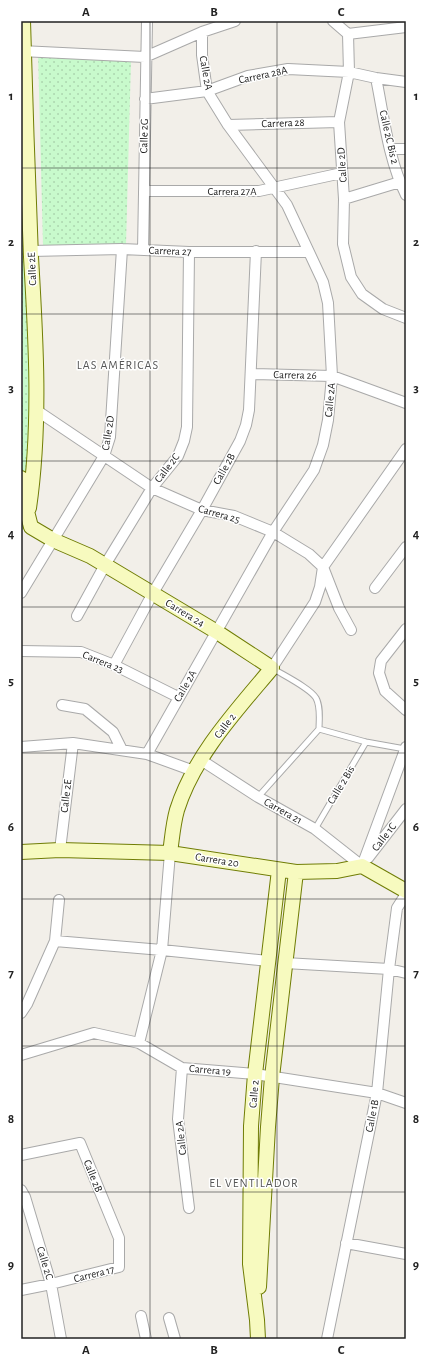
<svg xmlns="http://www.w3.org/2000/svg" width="427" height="1360" font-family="'Alegreya Sans',sans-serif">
  <defs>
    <pattern id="park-dots" width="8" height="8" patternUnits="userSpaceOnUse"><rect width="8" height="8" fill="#c8facc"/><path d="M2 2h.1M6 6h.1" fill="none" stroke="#acd6af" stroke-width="1.8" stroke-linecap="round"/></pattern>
  </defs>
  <rect width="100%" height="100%" fill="#f2efe9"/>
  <!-- park -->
  <path fill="url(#park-dots)" d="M21,21l13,306 -3,200 -10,3v-132l2,-1 -2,-84z
    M38,52l93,8 -5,185h-83z"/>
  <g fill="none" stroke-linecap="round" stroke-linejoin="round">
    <!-- lane casing -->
    <g stroke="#a9a9a9" stroke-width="7">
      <path id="lane" d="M272,668c11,7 38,20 44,30 5,9 3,22 3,31
        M319,729l47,13 39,7
        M258,797l61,-68
        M315,829l51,-87"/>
    </g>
    <!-- street casing -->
    <g stroke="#a9a9a9" stroke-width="12">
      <path id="street" d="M333,21l15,13
        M348,34l1,38 -10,50 5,77 -1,45 8,33 11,17 21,15 23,9
        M348,34l58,-7
        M21,51l124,6 57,-25 33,-11
        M376,78c8,39 12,81 30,117
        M145,99l62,-8 41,-15 40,-7 61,3 27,6 30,4
        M228,125l111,-3
        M390,149h16
        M144,191h115l83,-18
        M344,199l56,-17
        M143,250l4,-229
        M31,251l91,-2 67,3h119
        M251,374l81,2 74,27
        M36,410l116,78 50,22 32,6 39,16 36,22 14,13 16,41 12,22
        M375,588l31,-41
        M21,593l83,-137 6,-19 12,-188
        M77,616l28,-51 47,-77 26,-32 6,-15 3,-14 2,-175
        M406,629l-25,32 -2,12 6,18 21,19
        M21,651l60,1 33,13 64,32
        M114,665l39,-72 49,-83 38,-69 6,-16 3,-15 7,-159
        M272,668l43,-66 5,-15 3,-20 83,-118
        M62,705l23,4 28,23 9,18
        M21,747l52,-4 74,11 47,17
        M147,754l126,-222 41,-62 9,-25 5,-25 4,-44 -4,-73 -5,-21 -36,-77 -59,-80 -21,-34 -5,-36v-23
        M201,760l57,37 57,32 47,37
        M60,850l13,-107
        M368,858l38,-49
        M362,866l44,-119
        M55,941l107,9 106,11
        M285,963l104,6 17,4
        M21,1013l6,-9 28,-63 4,-41
        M139,1043l23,-93 8,-97
        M21,1055l73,-22 45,10 43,25 73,6 122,19 29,10
        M182,1068l-4,51 11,89
        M21,1155l59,-12 39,95v29l-68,17 -30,6
        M21,1190l4,7 26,87 10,55
        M346,1243l60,11
        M141,1316l5,23
        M169,1318l6,21
        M327,1339l50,-246 12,-124 8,-61 9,-14"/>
    </g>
    <!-- secondary casing -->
    <g stroke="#707d05" stroke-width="16">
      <path id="secondary" d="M23,21c2,79 5,157 8,236 5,84 10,168 -2,251
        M21,478l1,14 9,35 22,13 37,16 127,76 55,36c-36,43 -78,88 -95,142 -4,14 -5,29 -7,43
        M21,852l39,-2 110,3 126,19 41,-1 25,-5 44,25
        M259,1287l9,-160 4,-50 24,-205
        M258,1339l-1,-19 -7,-56 1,-138 4,-52 24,-204"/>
    </g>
    <!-- lane -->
    <use href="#lane" stroke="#fff" stroke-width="5"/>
    <!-- street -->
    <use href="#street" stroke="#fff" stroke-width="10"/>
    <!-- secondary -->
    <use href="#secondary" stroke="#f7fabf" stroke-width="14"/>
  </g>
  <!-- grid -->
  <path fill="none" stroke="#222" stroke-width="1" stroke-opacity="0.55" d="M150,21v1318M277,21v1318M21,168h385M21,314h385M21,461h385M21,607h385M21,753h385M21,899h385M21,1046h385M21,1192h385"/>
  <g text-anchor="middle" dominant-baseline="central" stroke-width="3" stroke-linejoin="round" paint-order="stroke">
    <!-- street labels -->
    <g font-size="11" fill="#222" stroke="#fff">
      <text transform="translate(206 73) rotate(80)">Calle 2A</text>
      <text transform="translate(263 75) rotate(-12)">Carrera 28A</text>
      <text transform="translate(283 123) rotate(-2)">Carrera 28</text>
      <text transform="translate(144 136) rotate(-89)">Calle 2G</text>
      <text transform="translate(389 137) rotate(77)">Calle 2C Bis 2</text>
      <text transform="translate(342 165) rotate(-94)">Calle 2D</text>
      <text x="232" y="191">Carrera 27A</text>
      <text transform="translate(170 251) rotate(2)">Carrera 27</text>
      <text transform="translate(32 269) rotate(-93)">Calle 2E</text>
      <text transform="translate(295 375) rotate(1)">Carrera 26</text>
      <text transform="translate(330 400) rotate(-84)">Calle 2A</text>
      <text transform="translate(108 433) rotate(-81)">Calle 2D</text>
      <text transform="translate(167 468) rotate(-53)">Calle 2C</text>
      <text transform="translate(224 469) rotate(-61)">Calle 2B</text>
      <text transform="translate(219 514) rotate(16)">Carrera 25</text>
      <text transform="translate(185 613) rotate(31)">Carrera 24</text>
      <text transform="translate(103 662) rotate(22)">Carrera 23</text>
      <text transform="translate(185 686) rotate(-60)">Calle 2A</text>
      <text transform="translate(225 726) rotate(-53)">Calle 2</text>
      <text transform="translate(341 785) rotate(-59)">Calle 2 Bis</text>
      <text transform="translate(66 796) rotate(-83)">Calle 2E</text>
      <text transform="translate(283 811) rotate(29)">Carrera 21</text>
      <text transform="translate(384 837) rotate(-52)">Calle 1C</text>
      <text transform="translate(217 860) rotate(9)">Carrera 20</text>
      <text transform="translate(210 1070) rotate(5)">Carrera 19</text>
      <text transform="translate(254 1094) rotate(-85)">Calle 2</text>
      <text transform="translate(372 1116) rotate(-79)">Calle 1B</text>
      <text transform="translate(181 1138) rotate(-96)">Calle 2A</text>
      <text transform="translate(93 1176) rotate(68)">Calle 2B</text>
      <text transform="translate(45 1263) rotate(73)">Calle 2C</text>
      <text transform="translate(94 1274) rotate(-14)">Carrera 17</text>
    </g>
    <!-- neighbourhood labels -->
    <g font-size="12" letter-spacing="1" fill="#555" stroke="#fff">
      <text x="118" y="365">LAS AMÉRICAS</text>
      <text x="254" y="1183">EL VENTILADOR</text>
    </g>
  </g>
  <!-- border -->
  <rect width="427" height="1360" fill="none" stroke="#ffffff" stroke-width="44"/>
  <rect x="22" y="22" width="383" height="1316" fill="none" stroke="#222" stroke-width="1.5"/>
  <g font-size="13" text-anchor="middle" font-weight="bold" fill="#222">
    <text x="86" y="16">A</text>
    <text x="214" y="16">B</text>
    <text x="341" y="16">C</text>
    <text x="11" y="100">1</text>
    <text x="416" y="100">1</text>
    <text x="11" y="246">2</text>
    <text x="416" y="246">2</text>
    <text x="11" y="392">3</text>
    <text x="416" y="392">3</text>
    <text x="11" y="538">4</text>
    <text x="416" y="538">4</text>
    <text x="11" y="685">5</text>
    <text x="416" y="685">5</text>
    <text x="11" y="831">6</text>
    <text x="416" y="831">6</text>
    <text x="11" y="977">7</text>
    <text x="416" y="977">7</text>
    <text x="11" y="1123">8</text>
    <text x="416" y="1123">8</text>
    <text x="11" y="1269">9</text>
    <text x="416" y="1269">9</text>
    <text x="86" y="1354">A</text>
    <text x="214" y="1354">B</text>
    <text x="341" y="1354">C</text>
  </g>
</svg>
